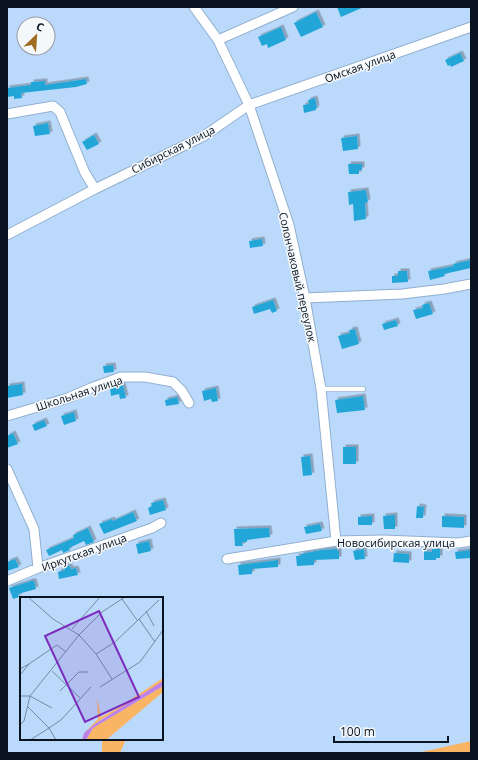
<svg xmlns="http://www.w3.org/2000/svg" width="478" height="760" font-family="'Open Sans',sans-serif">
  <defs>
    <filter id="shadow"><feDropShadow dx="2.5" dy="-2.5" stdDeviation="0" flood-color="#0004"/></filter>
  </defs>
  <rect width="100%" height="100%" fill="#bbdafb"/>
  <!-- green -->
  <path fill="#f9b563" d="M102,739h24l-6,14h-18z
    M471,741v12h-54z"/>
  <!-- building -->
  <path fill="#24a6d7" filter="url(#shadow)" d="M337,7h27l-23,10z
    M316,12l7,15 -22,10 -7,-14z
    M281,27l5,13 -18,8 -1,-4 -5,2 -4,-9z
    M460,53l4,8 -13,6 -1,-2 -2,1 -3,-6z
    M86,79l1,5 -11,3 -55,6 1,5 -8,1v-3l-7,1v-9l24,-3v-3l14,-1v4z
    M315,98l2,10h-1v2l-12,3 -1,-8 6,-1 -1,-4z
    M48,123l2,11 -15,2 -2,-10z
    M94,135l5,9 -12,6 -5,-8z
    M357,136l1,13 -15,2 -2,-13z
    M348,164h14v6h-3v4h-10z
    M366,190l2,12 -3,1 1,16 -12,2 -1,-17 -4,1 -1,-13z
    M262,239l1,7 -13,2 -1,-7z
    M471,260v8l-27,6 1,2 -15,4 -2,-9 26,-5 -1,-2z
    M398,271h9l1,11 -16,1v-7h6z
    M273,300l4,11 -5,2 -2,-4 -16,5 -2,-7z
    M429,303l4,11 -17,5 -3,-9 10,-2 -1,-3z
    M396,320l2,6 -14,4 -2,-6z
    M355,329l4,15 -17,5 -4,-13 12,-3 -1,-3z
    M113,365l1,7 -10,1 -1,-7z
    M22,384l1,11 -16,3v-12z
    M123,385l3,13 -6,1 -1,-5 -8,2 -1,-8z
    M216,388l2,13 -6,1 -1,-3 -7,2 -2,-10z
    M363,396l2,14 -28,3 -2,-13z
    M177,397l2,7 -13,2 -1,-6z
    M74,412l2,9 -12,4 -3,-9z
    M44,420l3,6 -12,5 -3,-6z
    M13,433l5,11 -11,4v-12z
    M343,447h13v17h-13z
    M310,456l2,19 -9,1 -2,-19z
    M163,500l3,10 -16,5 -2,-7 4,-2 -1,-3z
    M417,506l7,1 -1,11h-7z
    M133,512l4,9 -33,13 -5,-10 13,-5 1,2z
    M395,515v14h-11l-1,-13z
    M372,516v9h-14v-8z
    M442,516l22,1v11l-22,-1z
    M320,524l2,7 -16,3 -2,-7z
    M88,528l6,14 -8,3 -2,-4 -15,7 1,2 -7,3 -1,-3 -13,6 -3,-6 28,-12 -1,-3z
    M269,528l1,9 -23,3v2h-5l1,4h-8l-1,-17z
    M149,541l2,10 -13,3 -2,-10z
    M337,549v2h2v8l-25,1v5l-17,1 -1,-10h5v-2l20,-4z
    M364,549l1,10 -10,1 -2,-9z
    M432,549h8v9h-4v2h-12v-9l8,1z
    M471,550v8l-15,1 -1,-7z
    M394,553l15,1v9l-16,-1z
    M15,559l4,8 -12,4v-9z
    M278,560v7l-26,2v5l-13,1 -1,-10z
    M70,566l1,3 5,-1 2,7 -19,4 -1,-7 7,-2 -1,-3z
    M31,581h3l2,8 -18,5 1,3 -6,2 -4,-11z"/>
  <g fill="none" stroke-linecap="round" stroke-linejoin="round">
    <!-- lane casing -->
    <g stroke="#91afcf" stroke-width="6">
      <path id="lane" d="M321,389h42"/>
    </g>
    <!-- street casing -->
    <g stroke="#91afcf" stroke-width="11">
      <path id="street" d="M194,7l24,33 31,65 40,120 16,73 16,91 15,152
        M218,40l75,-33
        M7,114l46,-8 7,6 25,61 10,16
        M7,235l88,-46 109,-53 45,-31 222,-78
        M305,298l97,-4 42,-5 27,-5
        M7,416l61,-18 23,-10 30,-11h24l28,5 9,9 7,12
        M7,469l27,60 4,39
        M227,559l109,-18 47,-1 75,3 13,-2
        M7,581l31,-13 114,-40 9,-5"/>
    </g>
    <!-- lane -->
    <use href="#lane" stroke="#fff" stroke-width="4.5"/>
    <!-- street -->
    <use href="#street" stroke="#fff" stroke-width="9"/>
  </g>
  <g text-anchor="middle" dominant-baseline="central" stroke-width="3" stroke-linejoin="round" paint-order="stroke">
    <!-- street labels -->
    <g font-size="11" fill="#08131f" stroke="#f5f8fb">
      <text transform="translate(360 66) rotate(-20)">Омская улица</text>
      <text transform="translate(173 149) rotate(-27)">Сибирская улица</text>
      <text transform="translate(298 277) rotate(77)">Солончаковый переулок</text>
      <text transform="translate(79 393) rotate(-18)">Школьная улица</text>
      <text x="396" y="542">Новосибирская улица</text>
      <text transform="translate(84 552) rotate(-20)">Иркутская улица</text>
    </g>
  </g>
  <!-- overview -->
  <g transform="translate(20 597)">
    <rect width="143" height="143" fill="#bbdafb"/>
    <path d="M143,81v3l-13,11 -48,27 -18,14 14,-14 -1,-22 4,20 17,-9zM143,89v6l-57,48h-20l7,-12z" fill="#f9b563"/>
    <path d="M143,84v5l-70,42 -7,12h-4l2,-7 11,-9z" fill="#be81e9"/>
    <path fill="none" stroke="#738aa3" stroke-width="1" d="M8,0l25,22 26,16 17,19 16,25M102,2l15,21M126,14l8,15M119,22l16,23M52,32l28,-32M76,57l19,-12 44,-42M9,67l28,-19 9,7M0,72l9,-5 -9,11M32,74l28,27M80,90l40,-25 23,-32M40,94l19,-19h9M0,99h10l49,-61 23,-23 23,-15M8,110l21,21 -19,12M0,128l4,-4 6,-25 22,12M36,143l-7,-12 12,-8 30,-33"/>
    <path fill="#7b2cbf" fill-opacity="0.15" stroke="#7b2cbf" stroke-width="2" d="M79,14l40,86 -54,25 -40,-86z"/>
    <rect width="143" height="143" fill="none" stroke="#08131f" stroke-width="2"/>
  </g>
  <!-- border -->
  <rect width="478" height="760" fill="none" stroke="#08131f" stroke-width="16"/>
  <!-- north arrow -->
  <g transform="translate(36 36) rotate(25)"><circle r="19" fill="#f5f8fb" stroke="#969ca3"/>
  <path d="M0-3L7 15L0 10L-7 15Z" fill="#a06b23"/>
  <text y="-6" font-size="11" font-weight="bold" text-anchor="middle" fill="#08131f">С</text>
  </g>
  <!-- scale -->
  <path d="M334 736v6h114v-6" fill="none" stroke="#08131f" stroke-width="2"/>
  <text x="340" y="736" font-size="12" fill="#08131f" stroke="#f5f8fb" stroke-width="3" paint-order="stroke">100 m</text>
</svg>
